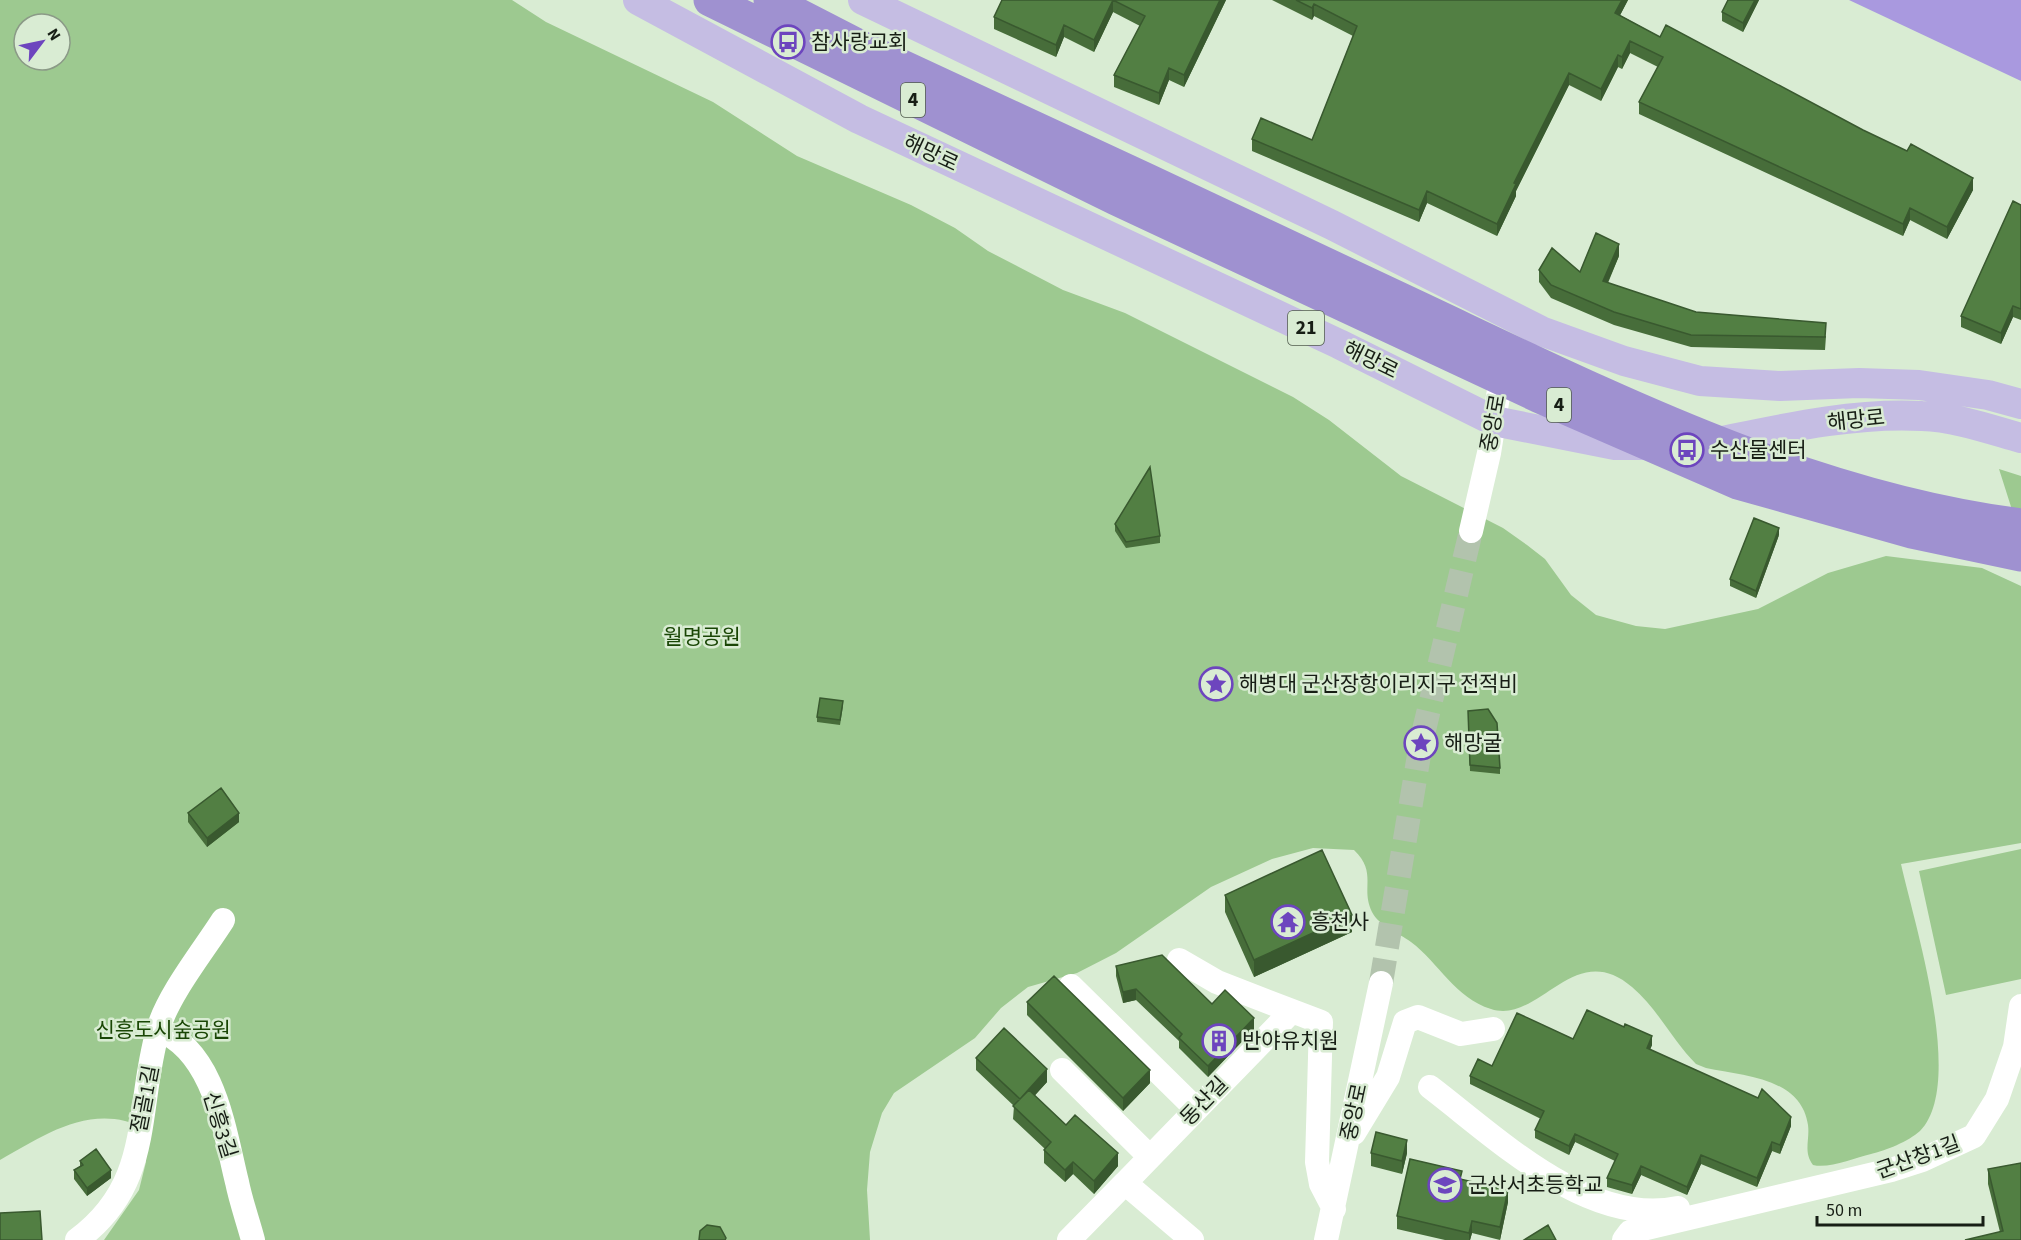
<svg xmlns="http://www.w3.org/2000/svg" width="2021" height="1240" font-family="'Source Sans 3','Noto Sans KR',sans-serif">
  <rect width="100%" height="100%" fill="#d9ecd3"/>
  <!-- green -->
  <path fill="#9dc990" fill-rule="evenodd" d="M0,0h512l34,22 167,80 84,54 114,49 44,23 33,23 75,39 62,23 168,84 36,23 72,56 102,52 24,17 18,14 26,36 25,20 40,11 29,3 93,-20 70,-36 58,-17 96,12 39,18v257l-120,21c13,59 65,220 19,267 -11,10 -35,20 -49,23 -17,4 -42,15 -58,11 -10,-13 -3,-25 -5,-40 -7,-48 -65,-49 -102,-57l-10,-4c-23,-23 -39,-56 -64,-77 -58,-50 -93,38 -141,22 -36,-11 -52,-46 -80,-67 -12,-9 -32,-16 -39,-30 -12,-24 6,-39 -18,-62l-41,-2 -41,11 -61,28 -95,66 -39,20 -49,14 -27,21 -26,30 -81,55 -12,20 -12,39 -3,38 3,50h-766l35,-50 7,-28 1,-26c-6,-5 -15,-14 -22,-15 -46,-11 -87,18 -125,39zM24,24h36v36h-36z
    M1999,469l22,7v62z
    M2021,849v130l-75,16 -27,-124z"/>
  <!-- water -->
  <path fill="#a999df" d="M1849,0h172v81z"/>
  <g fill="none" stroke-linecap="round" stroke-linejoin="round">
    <!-- minor-tunnel -->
    <path stroke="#b2c3ad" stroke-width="24" stroke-dasharray="24 12" stroke-linecap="butt" d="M1381,983l40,-240 50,-212"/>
    <!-- minor -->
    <path stroke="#fff" stroke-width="24" d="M1471,531l18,-78 14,-88
      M1179,960l38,22 75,29
      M1071,986l125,123
      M158,1029c57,23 66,101 79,153 4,20 11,39 16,58
      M1062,1070l88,87
      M1430,1087c67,51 158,140 248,121
      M1354,1133l34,-56 17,-55 13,-5 43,17 32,-5
      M77,1240c77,-57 58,-129 81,-210 9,-34 46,-80 65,-110
      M1069,1240l56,-57
      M1192,1240l-67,-57 167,-172 29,11 -4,140 4,22 13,25
      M1326,1240l55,-257
      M1624,1240l6,-8 261,-62 31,-10 52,-24 23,-37 18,-52 6,-41"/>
    <!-- major -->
    <path stroke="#c5bde3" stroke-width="30" d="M638,0l221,119 480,225 155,77 121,24h27
      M863,0l469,225 209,106 83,30 76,20 80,5 79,-3 60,2 69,10 33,9
      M1708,444c69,-14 143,-32 214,-28 33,1 67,13 99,22"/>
    <!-- highway -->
    <path stroke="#9f91d0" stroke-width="33" d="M710,0l406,199 422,197 200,87 174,49 109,23
      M770,0l93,48c182,84 363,168 544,254 196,92 396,195 614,223"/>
  </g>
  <!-- wall -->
  <path fill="#476d3a" d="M1002,0h224l-42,87 -15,-7 -10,25 -45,-18v-12l26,-49 -27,-14 -19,40 -30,-15 -8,20 -62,-28v-12z
    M1272,0h356l-8,15 40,22 313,153 -26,49 -37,-19 -7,16 -264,-122v-12l19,-35 -28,-14 -8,16 -4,-2 -17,34 -32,-16 -53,106v5l-19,40 -70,-33 -8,19 -167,-71v-12l60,1 41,-104 -39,-20 -2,4z
    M1728,0h31l-16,32 -21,-11v-9z
    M2021,205v115l-8,-3 -12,27 -40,-17v-11z
    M1619,256l-11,27 88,29 130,24 -1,14 -134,-3 -77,-22 -63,-27 -12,-16v-12l41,2z
    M1115,524l45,12v7l-34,5 -11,-17z
    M1779,535l-23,63 -26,-12v-7z
    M843,706l-3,19 -23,-3v-5z
    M1468,711l32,57v6l-30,-3z
    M188,813l51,9 -32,25 -19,-25z
    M1225,895l127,37 -98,45 -29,-65z
    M1116,966l96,38 42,25 -46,48 -29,-29v-7l-43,-41 -13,3 -7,-27z
    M1027,1002l123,81 -27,28 -96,-96z
    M1573,1039l79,6 -2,4 141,77 -11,28 -8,-3 -15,36 -56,-23 -14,31 -46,-20 -9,19 -25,-7v-9l8,-17 -40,-19 -6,13 -34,-17v-8l6,-11 -71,-35v-8l22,-10z
    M976,1058l71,24 -13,14 32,29 52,41 -24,28 -21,-20 -8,8 -21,-19v-13l1,-1 -32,-30 1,-13 -38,-36z
    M1371,1153h36l-5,21 -31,-8z
    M80,1161l31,17 -24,18 -13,-17v-9l6,-4z
    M1988,1169l33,71 -21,-8 -12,-48z
    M1462,1179l46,23 -8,38 -28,-7 -2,7h-25l-48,-11v-13z"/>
  <!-- shaded-wall -->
  <path fill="#39592f" d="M1113,0v12l-19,40v-12z
    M1220,0h6l-42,87v-12z
    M1622,0h6l-13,25v-12z
    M1755,0h4l-16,32v-9z
    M1314,4v12l-2,4v-12z
    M1064,25v12l-8,20v-12z
    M1630,41v12l-8,16v-12z
    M1618,55v12l-17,34v-12z
    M1169,68v12l-10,25v-12z
    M1569,73v12l-53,106v5l-19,40v-12l17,-41z
    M1973,178v12l-26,49v-12z
    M1427,191v12l-8,19v-12z
    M1910,208v12l-7,16v-12z
    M1619,244v12l-16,37v-12z
    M2013,306v11l-12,27v-11z
    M1779,528v7l-23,63v-7z
    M239,813v9l-32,25v-9z
    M1352,915v17l-98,45v-17z
    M1136,989v11l-13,3v-11z
    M1254,1018v11l-46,48v-11z
    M1652,1036v9l-5,12v-9z
    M1047,1069v13l-27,30v-13z
    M1150,1070v13l-27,28v-13z
    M1791,1117v9l-11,28v-9z
    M1575,1134v8l-6,13v-9z
    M1407,1140v13l-5,21v-13z
    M1772,1142v9l-15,36v-9z
    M1118,1153v13l-24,28v-13z
    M1701,1155v9l-14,31v-8z
    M1073,1162v12l-8,8v-12z
    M1641,1166v9l-9,19v-9z
    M111,1170v8l-24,18v-8z
    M1508,1190v12l-8,38v-13z
    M1472,1221v12l-2,7h-1v-7z"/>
  <!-- building -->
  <path fill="#527f43" stroke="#39592f" stroke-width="1.5" d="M1002,0h111l-19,40 -30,-15 -8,20 -62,-28z
    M1113,0h107l-36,75 -15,-7 -10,25 -45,-18 31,-59z
    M1296,0h326l-7,13 45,24 6,-12 197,105 44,21 4,-7 62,34 -26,49 -37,-19 -7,16 -264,-122 24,-45 -33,-16 -8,16 -4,-2 -17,34 -32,-16 -55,110 2,1 -19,40 -70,-33 -8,19 -167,-71 9,-21 51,22 45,-114 -43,-22 -2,4z
    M1728,0h27l-12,23 -21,-11z
    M2013,201l8,4v104l-8,-3 -12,27 -40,-17z
    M1596,233l23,11 -16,37 93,31 130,11 -1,14 -134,-2 -77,-23 -63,-27 -12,-15 13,-22 28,24z
    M1150,467l10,69 -34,6 -11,-18z
    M1754,518l25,10 -23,63 -26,-12z
    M820,698l23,3 -3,19 -23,-3z
    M1488,709l9,14 3,45 -30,-3 -2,-54z
    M221,788l18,25 -32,25 -19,-25z
    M1322,850l30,65 -98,45 -29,-65z
    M1162,955l50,49 13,-14 29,28 -46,48 -29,-28 3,-4 -46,-45 -13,3 -7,-26z
    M1054,976l96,94 -27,28 -96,-96z
    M1587,1010l37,17 1,-3 27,12 -5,12 111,50 4,-9 29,28 -11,28 -8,-3 -15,36 -56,-23 -14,32 -46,-21 -9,19 -25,-7 11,-24 -43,-20 -6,12 -34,-16 9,-19 -74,-35 8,-17 14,7 25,-53 56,26z
    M1004,1028l43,41 -27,30 -44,-41z
    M1029,1090l37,35 9,-10 43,38 -24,28 -21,-19 -8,8 -21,-20 7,-8 -38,-36z
    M1376,1132l31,8 -5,21 -31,-8z
    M96,1149l15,21 -24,18 -13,-18 9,-5 -3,-4z
    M1410,1159l52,12 -2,8 48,11 -8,37 -28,-6 -3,12 -72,-17z
    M2021,1163v77h-56l38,-9 -15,-62z
    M40,1211l2,29h-42v-27z
    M707,1225l13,2 6,11 -1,2h-26l1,-9z
    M1548,1225l8,15h-32z"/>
  <!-- icons -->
  <defs>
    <g id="bus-ring" transform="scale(1.725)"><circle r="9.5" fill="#d9ecd3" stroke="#6d45be" stroke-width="1.5"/><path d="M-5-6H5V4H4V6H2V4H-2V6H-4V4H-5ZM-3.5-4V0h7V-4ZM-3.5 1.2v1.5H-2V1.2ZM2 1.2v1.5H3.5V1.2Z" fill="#6d45be"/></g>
    <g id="sight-ring" transform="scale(1.725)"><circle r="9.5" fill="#d9ecd3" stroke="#6d45be" stroke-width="1.5"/><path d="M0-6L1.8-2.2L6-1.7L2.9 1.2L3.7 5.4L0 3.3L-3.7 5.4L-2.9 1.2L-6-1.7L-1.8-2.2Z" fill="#6d45be"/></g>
    <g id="temple-ring" transform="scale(1.725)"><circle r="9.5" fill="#d9ecd3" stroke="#6d45be" stroke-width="1.5"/><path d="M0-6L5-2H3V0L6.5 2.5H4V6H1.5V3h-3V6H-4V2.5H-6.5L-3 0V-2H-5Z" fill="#6d45be"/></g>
    <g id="building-ring" transform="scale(1.725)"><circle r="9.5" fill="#d9ecd3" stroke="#6d45be" stroke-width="1.5"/><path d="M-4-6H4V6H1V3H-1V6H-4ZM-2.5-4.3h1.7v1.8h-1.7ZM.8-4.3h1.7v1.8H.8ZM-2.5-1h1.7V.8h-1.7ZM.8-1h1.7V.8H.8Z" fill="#6d45be"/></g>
    <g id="school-ring" transform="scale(1.725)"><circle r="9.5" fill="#d9ecd3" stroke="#6d45be" stroke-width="1.5"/><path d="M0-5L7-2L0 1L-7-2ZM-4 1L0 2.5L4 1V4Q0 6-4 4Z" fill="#6d45be"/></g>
  </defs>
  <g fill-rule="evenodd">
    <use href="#bus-ring" x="788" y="42"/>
    <use href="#bus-ring" x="1687" y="450"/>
    <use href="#sight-ring" x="1216" y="684"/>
    <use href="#sight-ring" x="1421" y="743"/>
    <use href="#temple-ring" x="1288" y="922"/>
    <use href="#building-ring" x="1219" y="1041"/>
    <use href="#school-ring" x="1445" y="1185"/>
  </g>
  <g text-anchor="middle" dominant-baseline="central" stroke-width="5" stroke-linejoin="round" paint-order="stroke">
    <!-- shield labels -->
    <g fill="#d9ecd3" stroke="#515c4e" stroke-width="1.5">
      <rect x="901" y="83" width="24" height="34" rx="4.5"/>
      <rect x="1288" y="311" width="36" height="34" rx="4.5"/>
      <rect x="1547" y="388" width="24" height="34" rx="4.5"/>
    </g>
    <g font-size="20" font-weight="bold" fill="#171e15">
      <text x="913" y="100">4</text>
      <text x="1306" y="328">21</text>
      <text x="1559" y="405">4</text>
    </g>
    <!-- poi labels -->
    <g font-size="21" fill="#171e15" stroke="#d9ecd3" text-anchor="start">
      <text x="811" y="42">참사랑교회</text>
      <text x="1710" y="450">수산물센터</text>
      <text x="1239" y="684">해병대 군산장항이리지구 전적비</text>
      <text x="1444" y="743">해망굴</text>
      <text x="1311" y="922">흥천사</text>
      <text x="1242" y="1041">반야유치원</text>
      <text x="1468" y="1185">군산서초등학교</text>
    </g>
    <!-- street labels -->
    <g font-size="21" fill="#171e15" stroke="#d9ecd3">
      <text transform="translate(931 153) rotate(25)">해망로</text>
      <text transform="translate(1371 360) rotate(26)">해망로</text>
      <text transform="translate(1856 420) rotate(-6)">해망로</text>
      <text transform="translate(1493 423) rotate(-80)">중앙로</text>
      <text transform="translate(145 1099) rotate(-79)">절골1길</text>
      <text transform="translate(1204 1101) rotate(-46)">동산길</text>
      <text transform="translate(1354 1112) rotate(-78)">중앙로</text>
      <text transform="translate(220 1125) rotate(73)">신흥3길</text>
      <text transform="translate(1918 1157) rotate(-20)">군산창1길</text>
    </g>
    <!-- park labels -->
    <g font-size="21" fill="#194605" stroke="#d9ecd3">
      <text x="702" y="637">월명공원</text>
      <text x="163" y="1030">신흥도시숲공원</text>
    </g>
  </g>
  <!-- north arrow -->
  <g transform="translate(42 42) rotate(58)"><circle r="28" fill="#d9ecd3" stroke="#8b9a87" stroke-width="1.5"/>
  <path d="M0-4.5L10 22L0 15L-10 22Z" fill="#6d45be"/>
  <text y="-9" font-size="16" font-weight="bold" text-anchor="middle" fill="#171e15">N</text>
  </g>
  <!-- scale -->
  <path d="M1817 1216v9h166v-9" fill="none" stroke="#171e15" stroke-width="3"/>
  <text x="1826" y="1216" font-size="18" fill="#171e15" stroke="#d9ecd3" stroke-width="4.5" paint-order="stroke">50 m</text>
</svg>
